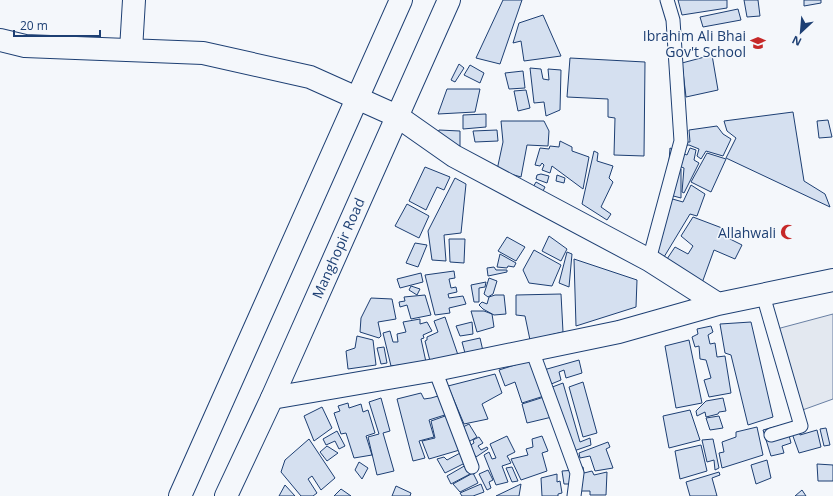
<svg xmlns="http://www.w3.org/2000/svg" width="833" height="496" font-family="'Open Sans',sans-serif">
  <rect width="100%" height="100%" fill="#f4f7fb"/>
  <!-- parking -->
  <path fill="#e3e8f0" stroke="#687fa3" d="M833,314v85l-36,13 -24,-82z"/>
  <!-- building -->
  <path fill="#d5e0f0" stroke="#1d3f73" d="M503,0h19l-22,64 -24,-6z
    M678,0h49v8l-45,7z
    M744,0h14l2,16 -13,1z
    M804,0h17v3l-17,3z
    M738,9l3,11 -38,7 -3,-10z
    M543,15l18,41 -37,5 -3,-20 -8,2 6,-20z
    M712,55l6,35 -32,7 -4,-34z
    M570,58l75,4 -1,94 -30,-1 1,-37 -7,-1v-18l-41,-2z
    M459,64l5,4 -9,14 -4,-2z
    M470,65l14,8 -4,10 -16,-8z
    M530,68l11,1 2,10 6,1 -1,-11 13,1 -1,40 -14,6 -2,-14 -10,1z
    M523,71l2,17 -16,1 -4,-16z
    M447,89h33l-5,23 -37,2z
    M526,90l4,18 -12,3 -4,-20z
    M793,112l11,69 21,13 5,13 -104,-49 10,-20 -9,-7 -3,-10z
    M486,114v13l-23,2v-14z
    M828,120l4,17 -13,1 -2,-17z
    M501,121h43l5,10 -1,15 -21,-1 -6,32 -24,-7 6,-28z
    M717,126l6,8 8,5 -8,17 -17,-5 -5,8 -4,-3 2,-7 -10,-4 -10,1 3,-4h8l-1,-12z
    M439,130l21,1v15h-15l-11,-6z
    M497,130l1,11 -23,1 -2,-11z
    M560,141l12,6v4l17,6 -6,32 -31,-23 -2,7 -8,-3 2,-5 -2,-2 -2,3 -5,-1 5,-17 9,1 1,-3 9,1z
    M670,148l17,7 3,-7 6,2 -2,10 5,3 -15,30 -2,-1 2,-24 -15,-6z
    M594,151l4,2 -1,8 16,5 -4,12 4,4 -12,25 10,7 -4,6 -25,-16z
    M707,153l19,6 -15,33 -20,-10z
    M669,164l12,5v29l-19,-5z
    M425,167l25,10 -6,13 -7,-3 -11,23 -17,-9z
    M541,174l8,2 -2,7 -11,-4 1,-4z
    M557,175l8,3 -1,5 -8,-2z
    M455,178l11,6 -5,49 -17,2 2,26 -14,-1 -4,-29z
    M536,182l9,5 -3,6 -10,-4z
    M691,185l14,9 -8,22 -7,-2 -26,43 -14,-9 12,-52 21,6z
    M407,204l22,12 -10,22 -24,-12z
    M693,217l29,11 -2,6 22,11 -7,14 -21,-9 -12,33 -35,-24 8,-12 13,7 5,-8 -12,-10z
    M549,236l18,13 -6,12 -19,-10z
    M507,237l18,10 -9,14 -18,-10z
    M449,239h16l-1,24 -14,-1z
    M415,243l12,2 -9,22 -12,-4z
    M534,250l27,15 -9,21 -23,-3 -6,-13z
    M567,252l5,2 -3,33 -10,-4z
    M500,254l16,9 -2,4 -6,-1 -1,2 -10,-1z
    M574,259l63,21 -1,27 -60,19z
    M494,267l2,3h11v2l-19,4 -1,-8z
    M454,271l1,7 -6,1 2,9 5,-1 1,5 -9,2 1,4 14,-2 3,8 -17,4 1,5 -15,2 -10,-40z
    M421,273l2,9 -23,6 -3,-9z
    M489,278l8,3 -4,13 -5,3 -4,-3z
    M486,282l-1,5 -6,1v14h-5l-3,-17z
    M411,286l9,3 -3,6 -8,-5z
    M561,294l2,38 -33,8 -5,-24 -9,-1v-20z
    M425,295l6,20 -20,4 -4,-14 -7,2 -1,-5 6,-1 -1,-4z
    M495,295h9l2,19 -12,1 -11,-6 -4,-4 3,-3 5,2 2,-7z
    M371,298l21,1 4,20 -18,3 3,14 -2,2 -19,-6 1,-14z
    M471,311h13l8,3 2,13 -17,5z
    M445,317l13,38 -28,6 -5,-20 2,-1v-3l11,-5 -4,-11z
    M420,319v5l7,-2 5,9 -9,4 1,3 -3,1 5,23 -35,4 -8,-33 7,-2 3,11h5l-1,-8 9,-2 -3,-10z
    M472,322l1,12 -13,2 -4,-10z
    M751,322l22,95 -25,8 -17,-70 -6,-2 -5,-29z
    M711,326l2,6 -5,3 2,9 5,-1 2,14 8,-1 6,37 -22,4 -5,-17 7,-2 -5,-18 -6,-1 -1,-13 -4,1 -3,-10 6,-3 -1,-5z
    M357,336l16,4 3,25 -28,4 -2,-18 9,-3z
    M480,338l3,13 -18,2 -3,-11z
    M689,340l13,63 -26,5 -11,-62z
    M384,347l3,16 -6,1 -4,-16z
    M534,359l10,37 -22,7 -7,-21 -10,4 -6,-16z
    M579,360l3,13 -16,5 -2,-8 -5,2 2,8 -17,7 -4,-16z
    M495,374l7,19 -20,11 6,15 -24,5 -16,-38z
    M583,382l14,51 -14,4 -14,-50z
    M563,383l17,59 10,-4 1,7 -23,8 -21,-64z
    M436,391l15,22 -22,7 5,17 -15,4 6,17 -12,3 -16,-62 24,-6 3,6 7,-1 7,-2z
    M544,397l8,20 -25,6 -5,-19z
    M381,398l9,33 -7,2 11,38 -17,4 -9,-38 11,-3 -10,-32z
    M723,398l3,13 -7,1 -1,2 -12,3 -1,-5 -8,4 -1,-5 10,-10z
    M348,403l1,5 12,-4 2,8 5,-2 7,23 -9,3 6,19 -18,3 -8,-25 -5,1 -7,-21 6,-2 -2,-5z
    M322,407l10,21 -18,13 -10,-25z
    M690,410l10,30 -31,8 -6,-32z
    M448,415l15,34 -34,10 -7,-18 13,-3 -4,-17z
    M719,416l4,12 -13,2 -4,-12z
    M794,423l6,12 17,-5 4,17 -22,6 -10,-28z
    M469,424l8,13 -14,8 -8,-14z
    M786,424l5,19 -9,3 2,7 -13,3 -8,-26z
    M757,427l6,28 -41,13 -3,-15 5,-1 -2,-10 14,-5v-5z
    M826,428l4,17 -6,1 -4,-17z
    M337,431l8,15 -6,3 -4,-8 -9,4 -3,-6z
    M507,436l8,16 -8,4 4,7 -9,3 6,16 -12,3 -12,-30 5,-3 3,7 4,-1 -6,-14z
    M542,436l6,15 -6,2 5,18 -26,9 -10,-21 17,-4 -2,-6 7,-2 -1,-8z
    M479,437l4,6 -5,3 3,4 6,-3 1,2 -12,8 -7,-11 5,-3 -1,-3z
    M309,439l26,39 -14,12 -9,-14 -4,3 9,14 -4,3h-12l-20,-24 4,-12z
    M713,439l6,29 -4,2 -1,-10 -7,2 -5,-22z
    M608,442l2,5 -4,2 7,19 -18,3 -5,-15 -10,2 -1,-5z
    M701,445l6,26 -27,8 -5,-28z
    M327,446l11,7 -11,8 -7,-9z
    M462,452l5,10 -22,11 -8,-14 7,-2 3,3z
    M767,460l4,18 -15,6 -5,-19z
    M359,462l9,6 -6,11 -7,-9z
    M817,464l16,1v16h-15z
    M466,465l4,9 -19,10 -4,-8z
    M576,466l7,1 1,6 8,-2 2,4 13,-3 -1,23h-16v-4h-10v-7h-16l-2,-13 14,-1z
    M512,467l6,14 -6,1 -6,-14z
    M488,470l5,10 -4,2 2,6 -4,2 -8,-16z
    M719,472l1,3 -8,3 5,18h-27l-4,-14z
    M473,473l5,10 -18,9 -7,-8z
    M557,474v8l3,-1 2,12 -4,1v2h-16l-1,-18z
    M481,484l3,8 -11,4h-11l-2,-3z
    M521,484l-2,12h-23z
    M285,485l10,11h-16z
    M396,486l15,7 -1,3h-18z
    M341,489l10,7h-17z
    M802,490l4,6h-11z"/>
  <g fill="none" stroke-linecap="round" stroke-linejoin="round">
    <!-- lane casing -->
    <g stroke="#1d3f73" stroke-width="15">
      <path id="lane" d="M649,260l32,-119 -8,-121 -6,-20
        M763,295l38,131 -30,9
        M532,350l45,123 -3,23
        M435,370l37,97"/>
    </g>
    <!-- street casing -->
    <g stroke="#1d3f73" stroke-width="24">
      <path id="street" d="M0,40l25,6 178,7 107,24 87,39 57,40 195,104 69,44 115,-24
        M131,50l3,-50
        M272,398l163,-28 184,-38 99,-28"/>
    </g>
    <!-- primary casing -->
    <g stroke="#1d3f73" stroke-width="24">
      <path id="primary" d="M180,496l221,-496
        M226,496l46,-98 177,-398"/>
    </g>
    <!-- lane -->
    <use href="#lane" stroke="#f4f7fb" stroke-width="13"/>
    <!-- street -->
    <use href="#street" stroke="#f4f7fb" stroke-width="22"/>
    <!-- primary -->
    <use href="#primary" stroke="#f4f7fb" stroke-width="22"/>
  </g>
  <!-- icons -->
  <defs>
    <g id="school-bare" transform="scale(1.2)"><path d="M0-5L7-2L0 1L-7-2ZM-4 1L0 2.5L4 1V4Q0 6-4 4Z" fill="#c62828" stroke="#f4f7fb" stroke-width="2.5" paint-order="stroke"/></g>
    <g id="mosque-bare" transform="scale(1.2)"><path d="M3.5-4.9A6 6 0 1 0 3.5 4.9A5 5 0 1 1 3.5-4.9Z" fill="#c62828" stroke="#f4f7fb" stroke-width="2.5" paint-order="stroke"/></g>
  </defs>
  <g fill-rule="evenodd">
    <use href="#school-bare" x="758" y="43"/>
    <use href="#mosque-bare" x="788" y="232"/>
  </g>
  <g text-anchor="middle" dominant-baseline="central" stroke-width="3" stroke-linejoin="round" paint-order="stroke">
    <!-- poi labels -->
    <g font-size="14" fill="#1d3f73" stroke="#f4f7fb" text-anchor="end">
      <text x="746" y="35">Ibrahim Ali Bhai<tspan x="746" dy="16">Gov't School</tspan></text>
      <text x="776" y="232">Allahwali</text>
    </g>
    <!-- street labels -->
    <g font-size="14" fill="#1d3f73" stroke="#f4f7fb">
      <text transform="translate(338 248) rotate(-66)">Manghopir Road</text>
    </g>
  </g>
  <!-- north arrow -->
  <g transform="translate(801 32) rotate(206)" stroke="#f4f7fb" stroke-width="3" paint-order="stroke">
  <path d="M0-3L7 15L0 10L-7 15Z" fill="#1d3f73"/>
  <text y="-6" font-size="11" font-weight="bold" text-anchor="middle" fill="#1d3f73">N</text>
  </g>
  <!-- scale -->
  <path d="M14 30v6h86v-6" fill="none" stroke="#1d3f73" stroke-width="2"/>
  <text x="20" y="30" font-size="12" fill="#1d3f73" stroke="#f4f7fb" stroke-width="3" paint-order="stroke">20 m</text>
</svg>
